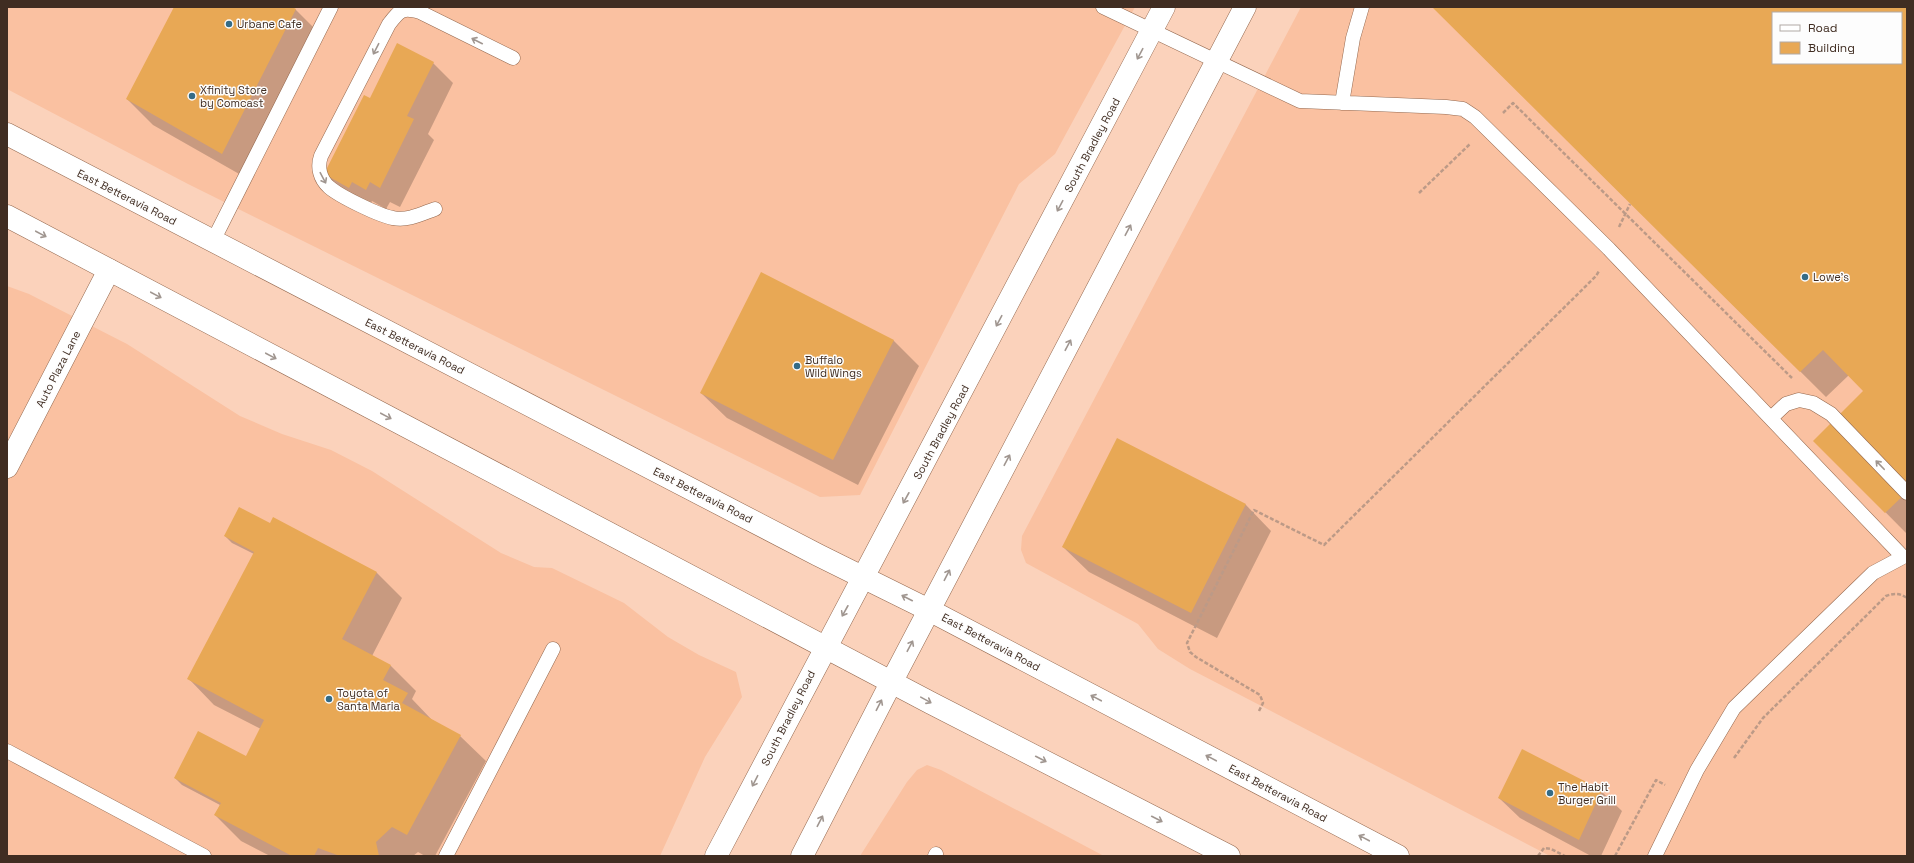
<svg xmlns="http://www.w3.org/2000/svg" width="1914" height="863" font-family="'Space Grotesk',sans-serif">
  <rect width="100%" height="100%" fill="#fbd2bb"/>
  <!-- built -->
  <path fill="#fac1a1" fill-rule="evenodd" d="M7,7h1128l-80,147 -36,30 -159,311 -40,2 -632,-313 -181,-95z
    M1301,7h606v849h-357l-360,-187 -32,-20 -20,-25 -112,-61 -5,-13 1,-14zM1773,13h128v50h-128z
    M7,286l22,8 98,50 113,72 42,18 49,16 41,21 129,82 33,14 18,1 72,35 44,34 31,18 37,17 6,25 -37,60 -45,99h-653z
    M927,765l14,5 163,86h-244l47,-74 10,-12z"/>
  <!-- shadow -->
  <path fill="#0003" fill-rule="evenodd" d="M175,7h115l5,2 26,26 -73,144 -95,-54 -26,-26z
    M1433,7h474v527l-92,-93 50,-50 -16,-16 -23,22zM1773,13h128v50h-128z
    M433,63l20,20 -25,51 6,6 -34,67 -10,-5 -4,7 -14,-8 -3,6 -24,-13 -20,-20 45,-74z
    M893,340l26,26 -61,119 -131,-67 -26,-25z
    M1118,440l128,65 25,26 -54,107 -128,-66 -26,-25z
    M270,525l107,48 25,25 -30,58 19,10 25,25 -4,8 20,21 28,16 26,25 -51,95h-10l-7,-4 -5,4h-143l-29,-15 -26,-26 5,-10 -38,-20 -7,-7 71,-21 15,-28 -47,-24 -25,-26 65,-125 -22,-11 -7,-7z
    M1601,791l21,20 -21,45h-10l-71,-38 -21,-20z"/>
  <!-- building -->
  <path fill="#e8a855" fill-rule="evenodd" d="M174,7h118l4,2 -74,145 -96,-55z
    M1432,7h475v485l-22,21 -72,-72 50,-50 -40,-41 -23,22zM1773,13h128v50h-128z
    M397,43l37,19 -27,54 7,3 -34,69 -10,-6 -4,8 -14,-8 -3,6 -25,-14 40,-79 6,3z
    M761,272l133,68 -61,120 -133,-67z
    M1117,438l129,66 -55,109 -129,-66z
    M239,507l31,16 3,-6 104,55 -35,67 49,26 -8,15 25,13 -6,10 59,32 -54,100 -15,-8 -16,15 3,14h-39l-22,-8 -4,8h-22l-78,-41 7,-12 -47,-25 24,-47 48,25 18,-36 -77,-41 67,-127 -30,-16z
    M1522,749l80,41 -23,50 -81,-42z"/>
  <g fill="none" stroke-linecap="round" stroke-linejoin="round">
    <!-- lane casing -->
    <g stroke="#94684e" stroke-width="15">
      <path id="lane" d="M1103,7l197,94 146,6 17,2 12,8 134,132 294,308 -30,16 -139,135 -37,62 -42,86
        M1342,103l11,-65 9,-31
        M435,209c-14,5 -27,12 -42,9 -13,-2 -54,-22 -64,-31 -9,-8 -12,-20 -8,-31l68,-132c11,-14 13,-17 31,-12l93,46
        M213,241l118,-234
        M1771,418l15,-14 13,-4 14,3 18,11 76,79
        M7,751l197,105
        M446,856l107,-207
        M935,856l1,-2"/>
    </g>
    <!-- street casing -->
    <g stroke="#94684e" stroke-width="23">
      <path id="street" d="M7,467l102,-197"/>
    </g>
    <!-- secondary casing -->
    <g stroke="#94684e" stroke-width="23">
      <path id="secondary" d="M716,856c148,-284 301,-565 448,-849
        M802,856l90,-175 353,-674"/>
    </g>
    <!-- highway casing -->
    <g stroke="#94684e" stroke-width="23">
      <path id="highway" d="M7,134l811,421 111,55 469,246
        M7,216l924,487 298,153"/>
    </g>
    <!-- path -->
    <path stroke="#bc9a87" stroke-width="2.5" stroke-dasharray="4 2" stroke-linecap="butt" d="M1503,113l10,-10 279,275
      M1419,193l51,-49
      M1619,227l11,-23
      M1259,711l4,-8 -3,-8 -64,-38 -6,-5 -3,-9 67,-133 70,35 272,-269 3,-5
      M1734,758l29,-40 123,-122c8,-3 14,-3 21,2
      M1538,856l6,-8 7,1 14,7
      M1615,856l41,-76 9,5"/>
    <!-- lane -->
    <use href="#lane" stroke="#fff" stroke-width="14"/>
    <!-- street -->
    <use href="#street" stroke="#fff" stroke-width="22"/>
    <!-- secondary -->
    <use href="#secondary" stroke="#fff" stroke-width="22"/>
    <!-- highway -->
    <use href="#highway" stroke="#fff" stroke-width="22"/>
  </g>
  <!-- one-way arrows -->
  <defs><path id="oneway-shaft" d="M-6 0H5M1.5-3L5.5 0L1.5 3" fill="none" stroke-width="1.6" stroke-linecap="round" stroke-linejoin="round"/></defs>
  <g stroke="#a09690">
    <use href="#oneway-shaft" transform="translate(477 41) rotate(-153)"/>
    <use href="#oneway-shaft" transform="translate(376 49) rotate(117)"/>
    <use href="#oneway-shaft" transform="translate(1140 54) rotate(118)"/>
    <use href="#oneway-shaft" transform="translate(323 178) rotate(62)"/>
    <use href="#oneway-shaft" transform="translate(1060 206) rotate(118)"/>
    <use href="#oneway-shaft" transform="translate(1128 230) rotate(-62)"/>
    <use href="#oneway-shaft" transform="translate(41 234) rotate(28)"/>
    <use href="#oneway-shaft" transform="translate(156 295) rotate(28)"/>
    <use href="#oneway-shaft" transform="translate(999 321) rotate(118)"/>
    <use href="#oneway-shaft" transform="translate(1068 345) rotate(-62)"/>
    <use href="#oneway-shaft" transform="translate(271 356) rotate(28)"/>
    <use href="#oneway-shaft" transform="translate(386 416) rotate(28)"/>
    <use href="#oneway-shaft" transform="translate(1007 460) rotate(-62)"/>
    <use href="#oneway-shaft" transform="translate(1880 465) rotate(-134)"/>
    <use href="#oneway-shaft" transform="translate(906 498) rotate(119)"/>
    <use href="#oneway-shaft" transform="translate(947 575) rotate(-63)"/>
    <use href="#oneway-shaft" transform="translate(907 598) rotate(-153)"/>
    <use href="#oneway-shaft" transform="translate(845 611) rotate(119)"/>
    <use href="#oneway-shaft" transform="translate(910 646) rotate(-62)"/>
    <use href="#oneway-shaft" transform="translate(1096 698) rotate(-152)"/>
    <use href="#oneway-shaft" transform="translate(926 700) rotate(29)"/>
    <use href="#oneway-shaft" transform="translate(879 705) rotate(-63)"/>
    <use href="#oneway-shaft" transform="translate(1211 758) rotate(-152)"/>
    <use href="#oneway-shaft" transform="translate(1041 759) rotate(27)"/>
    <use href="#oneway-shaft" transform="translate(755 781) rotate(117)"/>
    <use href="#oneway-shaft" transform="translate(1157 819) rotate(27)"/>
    <use href="#oneway-shaft" transform="translate(820 821) rotate(-63)"/>
    <use href="#oneway-shaft" transform="translate(1364 838) rotate(-152)"/>
  </g>
  <!-- markers -->
  <g fill="#346b86" stroke="#fdfdfd" stroke-width="1.5">
    <circle cx="229" cy="24" r="4"/>
    <circle cx="192" cy="96" r="4"/>
    <circle cx="1805" cy="277" r="4"/>
    <circle cx="797" cy="366" r="4"/>
    <circle cx="329" cy="699" r="4"/>
    <circle cx="1550" cy="793" r="4"/>
  </g>
  <g text-anchor="middle" dominant-baseline="central" stroke-width="3" stroke-linejoin="round" paint-order="stroke">
    <!-- poi labels -->
    <g font-size="11" fill="#402d22" stroke="#fdfdfd" text-anchor="start">
      <text x="237" y="24">Urbane Cafe</text>
      <text x="200" y="90">Xfinity Store<tspan x="200" dy="13">by Comcast</tspan></text>
      <text x="1813" y="277">Lowe's</text>
      <text x="805" y="360">Buffalo<tspan x="805" dy="13">Wild Wings</tspan></text>
      <text x="337" y="693">Toyota of<tspan x="337" dy="13">Santa Maria</tspan></text>
      <text x="1558" y="787">The Habit<tspan x="1558" dy="13">Burger Grill</tspan></text>
    </g>
    <!-- street labels -->
    <g font-size="11" fill="#402d22" stroke="#fdfdfd">
      <text transform="translate(1092 145) rotate(-62)">South Bradley Road</text>
      <text transform="translate(127 197) rotate(27)">East Betteravia Road</text>
      <text transform="translate(415 346) rotate(27)">East Betteravia Road</text>
      <text transform="translate(58 369) rotate(-63)">Auto Plaza Lane</text>
      <text transform="translate(941 432) rotate(-62)">South Bradley Road</text>
      <text transform="translate(703 495) rotate(27)">East Betteravia Road</text>
      <text transform="translate(991 642) rotate(28)">East Betteravia Road</text>
      <text transform="translate(788 718) rotate(-63)">South Bradley Road</text>
      <text transform="translate(1278 793) rotate(28)">East Betteravia Road</text>
    </g>
  </g>
  <!-- border -->
  <rect width="1914" height="863" fill="none" stroke="#402d22" stroke-width="16"/>
  <!-- legend -->
  <rect x="1772" y="12" width="130" height="52" fill="#fdfdfd" stroke="#b1aaa5"/>
  <rect x="1780" y="25" width="20" height="6" fill="#ffffff" stroke="#b1aaa5"/>
  <text x="1808" y="32" font-size="12" fill="#402d22">Road</text>
  <rect x="1780" y="42" width="20" height="12" fill="#e8a855" stroke="#b1aaa5"/>
  <text x="1808" y="52" font-size="12" fill="#402d22">Building</text>
</svg>
